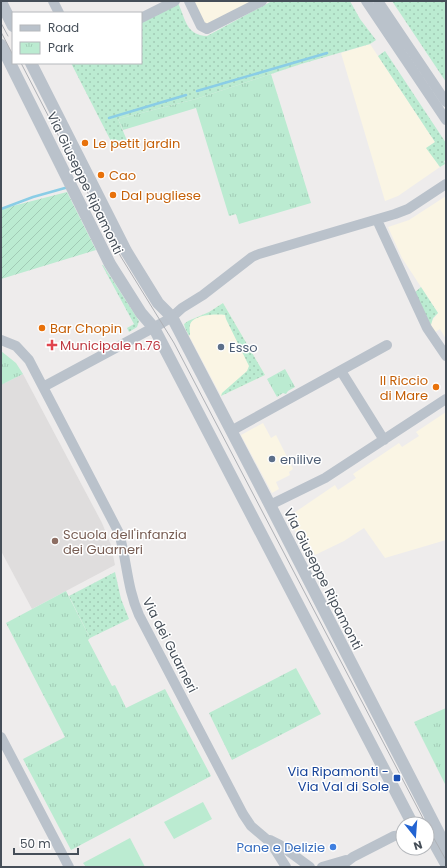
<svg xmlns="http://www.w3.org/2000/svg" width="447" height="868" font-family="Poppins,sans-serif">
  <defs>
    <pattern id="grass-dots" width="8" height="8" patternUnits="userSpaceOnUse"><rect width="8" height="8" fill="#bbebd1"/><path d="M2 2h.1M6 6h.1" fill="none" stroke="#a2cbb6" stroke-width="1.8" stroke-linecap="round"/></pattern>
    <pattern id="park-tufts" width="24" height="20" patternUnits="userSpaceOnUse"><rect width="24" height="20" fill="#bbebd1"/><path d="M3 7l-1-3M5 7V3M7 7l1-3M15 17l-1-3M17 17v-4M19 17l1-3" fill="none" stroke="#a2cbb6"/></pattern>
    <pattern id="garden-furrows" width="10" height="10" patternUnits="userSpaceOnUse"><rect width="10" height="10" fill="#bbebd1"/><path d="M-1 1l2-2M0 10L10 0M9 11l2-2" fill="none" stroke="#a2cbb6"/></pattern>
  </defs>
  <rect width="100%" height="100%" fill="#eeecec"/>
  <!-- commercial -->
  <path fill="#faf5e4" d="M192,1h64l-45,23h-6z
    M370,44l65,98 -8,6 13,19 -42,29 -13,5 -44,-148z
    M446,196l-1,109 1,34 -6,-10 -6,4 -3,-8v-3l7,-9 -36,-55 -14,-31 21,-7z
    M223,303l42,72 -44,21 -36,-68 -1,-4 4,-3 21,-9z
    M446,412v128l-61,18 -21,-30 -20,13 -29,14 -5,-10 -6,3 -16,-31 47,-32 3,5 18,-12 -3,-4 46,-31 3,4 17,-11 -3,-4z
    M263,423l8,15 5,-3 17,34 -4,3 1,3 -14,7 3,7 -7,4 -31,-58z"/>
  <!-- education -->
  <path fill="#dfdddd" d="M23,374l79,149 9,22 4,20 -83,44 -31,-58v-166z"/>
  <!-- grass -->
  <path fill="url(#grass-dots)" d="M272,1h78l10,18 16,21 -6,4 -69,20 -105,35 -78,20 10,24 -13,6 -44,-86h70v-40l37,-20c8,17 8,32 29,33z
    M392,1h54v81z
    M385,51l61,92v17l-2,1 1,3 -5,3 -14,-19 9,-6 -57,-86z
    M102,265h1l36,56 -2,6 -8,5 -2,-4 7,-4z
    M421,287l17,26 -5,5 -2,7 -17,-32z
    M223,303l42,72 -44,21 1,-3 25,-22 2,-5 -23,-47 -1,-4c-8,-1 -32,-1 -35,10 -1,3 0,6 0,9l-1,2 -4,-8 -1,-4 4,-3 21,-9z
    M115,572l6,27 8,20 -39,19 -21,-42z"/>
  <!-- park -->
  <path fill="url(#park-tufts)" d="M271,74l40,129 -72,21 -3,-10 -7,2 -33,-108 -73,22 -5,-11 78,-20z
    M1,351l15,12 7,11 -22,11z
    M285,369l10,18 -7,4 -2,3 -3,-1 -6,4 -10,-18z
    M66,591l24,47 -2,2 24,46 3,-1 11,23 39,-19 46,87 -140,74 -48,-91 42,-22 -59,-114z
    M296,668l25,46 -89,46 -23,-47z
    M446,708v78l-32,-64z"/>
  <!-- garden -->
  <path fill="url(#garden-furrows)" d="M67,192l29,58 -95,29v-70z"/>
  <!-- pitch -->
  <path fill="#bbebd1" d="M203,802l9,17 -38,20 -10,-17z
    M130,838l15,29h-59l-3,-4z"/>
  <g fill="none" stroke-linecap="round" stroke-linejoin="round">
    <!-- stream -->
    <path stroke="#8acde6" stroke-width="2.5" d="M197,91l130,-38
      M109,118l77,-23
      M1,209l32,-12 32,-9"/>
    <!-- minor -->
    <path stroke="#bac2cb" stroke-width="10" d="M53,1l6,12
      M189,1l12,25 6,3 55,-28
      M366,1l80,119
      M378,1l68,101
      M141,18l34,-17
      M377,220l50,108 19,28
      M1,340l15,6 13,14 90,173c8,28 8,55 20,82l104,199 8,12 20,17 15,24
      M341,371l43,69
      M43,387l119,-64 10,-6 10,-9 21,-13 49,-38 7,-3 136,-40 13,-5 38,-25
      M231,431l156,-86
      M270,505l55,-27 121,-79
      M1,737l68,130
      M270,840l10,5 30,22
      M322,867l24,-7
      M340,867l13,-10 41,-21 9,-1"/>
    <!-- tertiary -->
    <path stroke="#bac2cb" stroke-width="12" d="M1,2l12,24
      M1,45l109,219 31,49 13,15 258,495 10,1
      M31,63l95,188 32,52 14,14 98,188 175,340 -4,10
      M427,830l19,34"/>
    <!-- tram -->
    <path stroke="#aeb1b6" stroke-width="1" d="M1,23l7,13
      M1,32l12,23
      M21,63l100,194 53,86 252,481
      M427,826l19,34"/>
  </g>
  <!-- markers -->
  <g fill="#e8710a" stroke="#fff" stroke-width="1.5">
    <circle cx="85" cy="143" r="4"/>
    <circle cx="101" cy="175" r="4"/>
    <circle cx="113" cy="195" r="4"/>
    <circle cx="42" cy="328" r="4"/>
    <circle cx="436" cy="387" r="4"/>
  </g>
  <path fill="#e0444e" stroke="#fff" stroke-width="1.5" d="M50 339h4v4h4v4h-4v4h-4v-4h-4v-4h4z"/>
  <g fill="#5c6f8a" stroke="#fff" stroke-width="1.5">
    <circle cx="221" cy="347" r="4"/>
    <circle cx="272" cy="459" r="4"/>
  </g>
  <circle fill="#8d6e63" stroke="#fff" stroke-width="1.5" cx="55" cy="541" r="4"/>
  <rect fill="#1a4fb4" stroke="#fff" stroke-width="1.5" x="393" y="774" width="8" height="8" rx="2"/>
  <circle fill="#3f7fe0" stroke="#fff" stroke-width="1.5" cx="333" cy="847" r="4"/>
  <g text-anchor="middle" dominant-baseline="central" stroke-width="3" stroke-linejoin="round" paint-order="stroke">
    <!-- food labels -->
    <g font-size="13" fill="#c56008" stroke="#fff" text-anchor="start">
      <text x="93" y="143">Le petit jardin</text>
      <text x="109" y="175">Cao</text>
      <text x="121" y="195">Dal pugliese</text>
      <text x="50" y="328">Bar Chopin</text>
      <text x="428" y="380" text-anchor="end">Il Riccio<tspan x="428" dy="15">di Mare</tspan></text>
    </g>
    <!-- street labels -->
    <g font-size="13" fill="#454e58" stroke="#fff">
      <text transform="translate(85 183) rotate(64)">Via Giuseppe Ripamonti</text>
      <text transform="translate(323 579) rotate(63)">Via Giuseppe Ripamonti</text>
      <text transform="translate(170 645) rotate(63)">Via dei Guarneri</text>
    </g>
    <!-- health labels -->
    <g font-size="13" fill="#be3a42" stroke="#fff" text-anchor="start">
      <text x="60" y="345">Municipale n.76</text>
    </g>
    <!-- service labels -->
    <g font-size="13" fill="#4e5e75" stroke="#fff" text-anchor="start">
      <text x="229" y="347">Esso</text>
      <text x="280" y="459">enilive</text>
    </g>
    <!-- education labels -->
    <g font-size="13" fill="#785e54" stroke="#fff" text-anchor="start">
      <text x="63" y="534">Scuola dell'infanzia<tspan x="63" dy="15">dei Guarneri</tspan></text>
    </g>
    <!-- transit labels -->
    <g font-size="13" fill="#164399" stroke="#fff" text-anchor="end">
      <text x="389" y="771">Via Ripamonti -<tspan x="389" dy="15">Via Val di Sole</tspan></text>
    </g>
    <!-- shop labels -->
    <g font-size="13" fill="#366cbe" stroke="#fff" text-anchor="end">
      <text x="325" y="847">Pane e Delizie</text>
    </g>
  </g>
  <!-- border -->
  <rect width="447" height="868" fill="none" stroke="#454e58" stroke-width="4"/>
  <!-- legend -->
  <rect x="12" y="12" width="130" height="52" fill="#ffffff" stroke="#b5b8bc"/>
  <rect x="20" y="25" width="20" height="6" fill="#bac2cb" stroke="#b5b8bc"/>
  <text x="48" y="32" font-size="12" fill="#454e58">Road</text>
  <rect x="20" y="42" width="20" height="12" fill="url(#park-tufts)" stroke="#b5b8bc"/>
  <text x="48" y="52" font-size="12" fill="#454e58">Park</text>
  <!-- north arrow -->
  <g transform="translate(415 836) rotate(163)"><circle r="19" fill="#ffffff" stroke="#b5b8bc"/>
  <path d="M0-3L7 15L0 10L-7 15Z" fill="#2263d2"/>
  <text y="-6" font-size="11" font-weight="bold" text-anchor="middle" fill="#454e58">N</text>
  </g>
  <!-- scale -->
  <path d="M14 848v6h64v-6" fill="none" stroke="#454e58" stroke-width="2"/>
  <text x="20" y="848" font-size="12" fill="#454e58" stroke="#ffffff" stroke-width="3" paint-order="stroke">50 m</text>
</svg>
